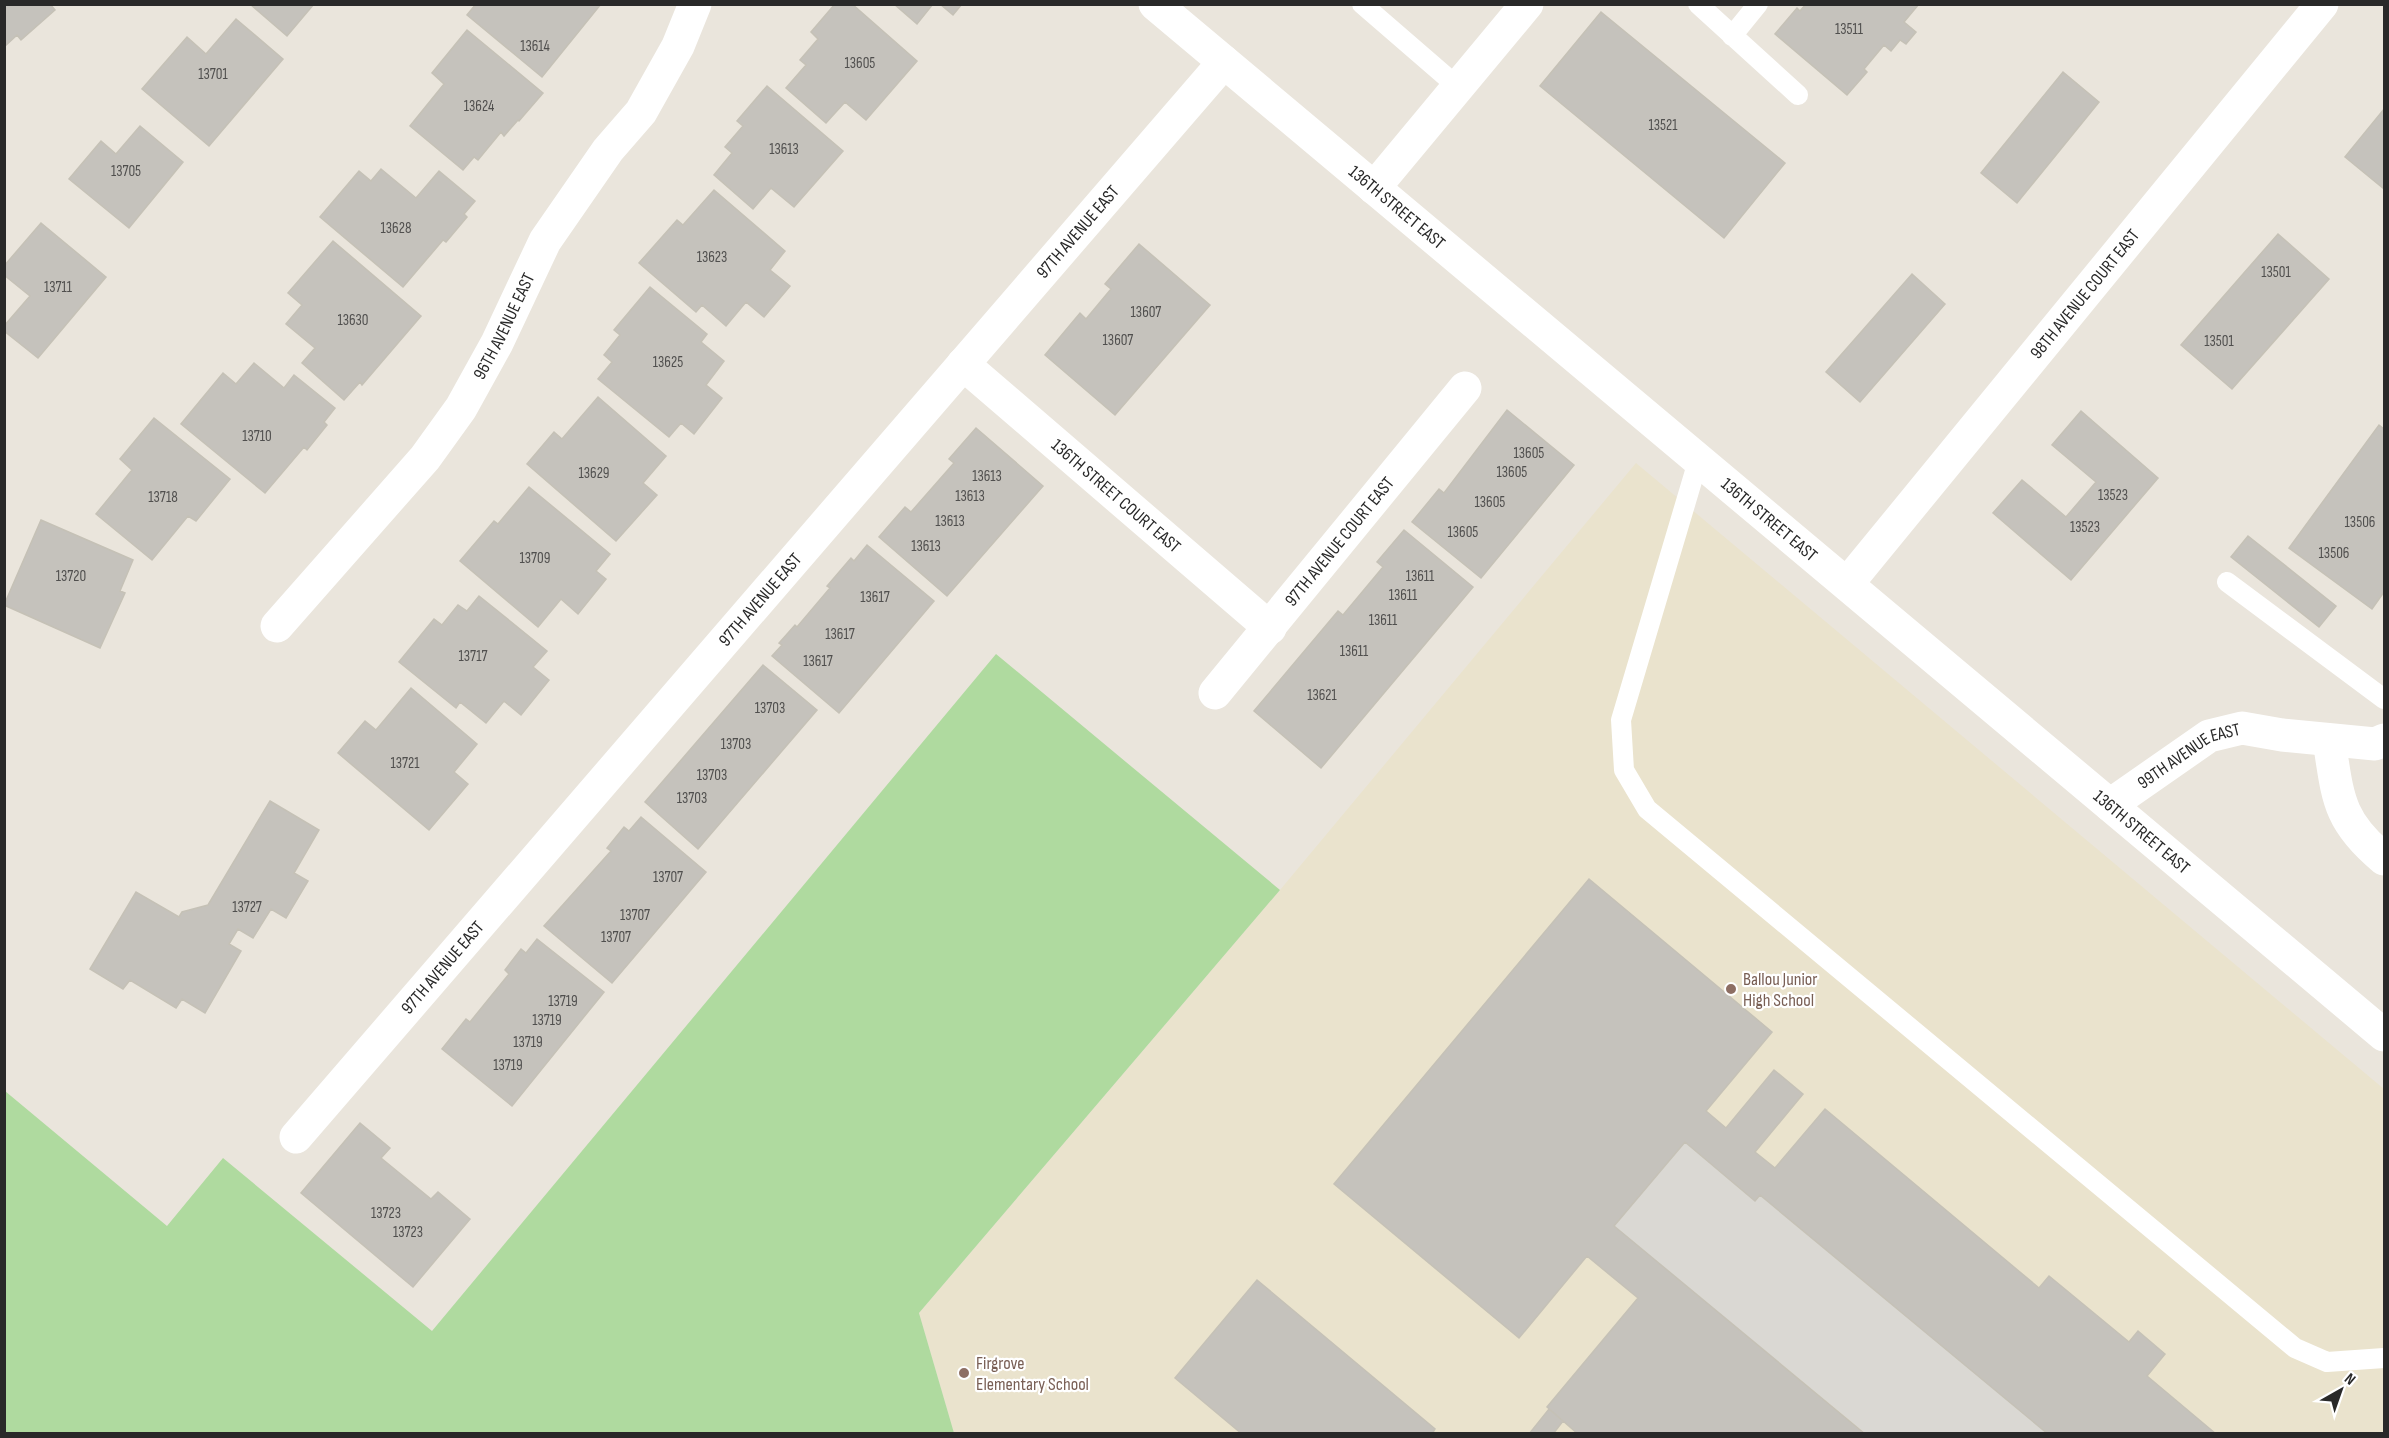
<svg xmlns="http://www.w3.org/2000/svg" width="2389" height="1438" font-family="'Sofia Sans Condensed',sans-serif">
  <rect width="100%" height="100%" fill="#eae5dc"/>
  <!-- education -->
  <path fill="#eae3cd" d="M1636,463l748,626v344h-1430l-35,-120 361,-423z"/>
  <!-- green -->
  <path fill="#afda9f" d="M996,654l284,236 -361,423 35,120h-949v-342l162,135 56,-68 209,173z"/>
  <!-- plaza -->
  <path fill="#dad8d3" d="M1685,1142l70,59 5,-6 288,238h-183l-251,-207z"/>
  <!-- building -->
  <path fill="#c5c2bc" stroke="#c5c1b6" stroke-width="1.5" d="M4,4h46l5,6 -34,30 -4,-5 -13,12z
    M250,4h64l-27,32z
    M476,4h125l-59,73 -75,-62z
    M835,4h17l65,57 -51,59 -21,-18 -19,21 -40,-35 20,-23 -6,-5 18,-21 -7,-7z
    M894,4h39l-16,20z
    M940,4h22l-9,11z
    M1806,4h113l-15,18 12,10 -10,12 -6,-4 -9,11 -7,-6 -20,24 3,3 -20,23 -72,-61 22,-26 3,3z
    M1601,12l184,151 -61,75 -184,-152z
    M236,19l47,40 -74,87 -67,-57 45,-52 19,17z
    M467,30l76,63 -24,28 -1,-1 -14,16 -3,-4 -23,28 -4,-3 -11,13 -53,-44 34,-42 -12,-11z
    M2063,72l36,30 -82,101 -36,-30z
    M767,86l76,65 -49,56 -23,-19 -18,21 -39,-34 18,-22 -7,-6 18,-21 -6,-5z
    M2384,109v80l-39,-32z
    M140,126l43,36 -54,66 -60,-49 32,-38 15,13z
    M381,169l35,29 23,-27 36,30 -11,13 3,3 -21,25 -3,-2 -40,47 -83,-70 39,-46 12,10z
    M714,190l71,61 -15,19 20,16 -26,31 -18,-15 -20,24 -24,-21 -6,7 -57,-49 38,-43 6,5z
    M41,223l65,54 -68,81 -34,-27v-5l26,-30 -26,-21v-9z
    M2278,234l51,45 -97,110 -51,-44z
    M333,241l88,75 -59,69 -2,-3 -16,18 -42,-37 13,-15 -29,-24 16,-19 -14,-12z
    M1139,244l71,61 -95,110 -70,-60 35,-42 6,6 25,-30 -6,-5z
    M1912,274l33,30 -85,98 -34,-30z
    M650,287l57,47 -6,8 23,19 -18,24 16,13 -28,36 -13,-11 -12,14 -71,-58 14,-17 -8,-7 16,-20 -6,-5z
    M254,363l30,25 10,-13 41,33 -11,14 3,3 -20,25 -3,-3 -39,46 -84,-69 42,-51 13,11z
    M598,397l68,59 -23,27 14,12 -41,46 -89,-77 27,-32 8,7z
    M1507,410l67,55 -93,113 -69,-56 27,-33 5,4z
    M2081,411l77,67 -87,102 -78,-67 29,-33 44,37 30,-35 -44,-37z
    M154,418l76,61 -34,42 -8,-5 -36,44 -56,-46 36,-44 -12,-11z
    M2379,425l5,4v163l-12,17 -83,-61z
    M976,428l67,58 -96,110 -68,-59 26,-30 6,5 43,-49 -5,-4z
    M529,487l81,67 -14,17 10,8 -28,35 -17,-15 -23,28 -78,-66 34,-40 4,3z
    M41,520l92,40 -13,31 5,2 -25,55 -96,-43z
    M1404,530l69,57 -152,181 -67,-57 84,-100 5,4 40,-48 -6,-5z
    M2248,536l88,70 -17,21 -88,-70z
    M867,545l67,56 -95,112 -67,-57 10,-11 -3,-2 16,-18 2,2 33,-39 -3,-2 24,-28 3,3z
    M479,596l68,55 -14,16 16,13 -28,35 -17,-14 -18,22 -26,-21 -4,6 -57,-46 35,-43 8,6 16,-20 9,6z
    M763,665l54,45 -119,139 -53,-47z
    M411,688l66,56 -23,28 14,12 -39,46 -91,-77 27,-32 11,9z
    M270,801l49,29 -25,43 14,8 -22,37 -15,-9 -18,29 -15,-9 -9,15 12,7 -36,62 -23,-14 -6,9 -46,-28 -7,9 -33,-20 46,-77 43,25 3,-5 26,-7z
    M641,817l65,55 -94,111 -68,-57 67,-75 -4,-3 17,-21 5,4z
    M1589,879l183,153 -66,79 20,17 48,-58 29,24 -48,58 20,16 50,-59 214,179 10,-12 80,66 9,-11 27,23 -18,22 69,58h-168l-288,-239 -5,6 -70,-59 -71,84 251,208h-287l-31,-27 91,-109 -51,-42 -68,82 -185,-154z
    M537,939l67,53 -92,114 -70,-57 24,-30 4,3 39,-48 -4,-4 16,-21 5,4z
    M360,1123l30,25 -9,10 50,41 7,-7 32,27 -57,68 -112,-94z
    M1257,1280l178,149 -3,5h-190l-67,-56z
    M1549,1409l14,12 -10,13h-24z"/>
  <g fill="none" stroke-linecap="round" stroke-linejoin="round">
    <!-- service -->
    <path stroke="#fff" stroke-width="20" d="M1362,4l96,83
      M1698,4l100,91
      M1732,36l26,-32
      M1698,461l-77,259 3,50 23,39 648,539 32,14 57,-4
      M2227,582l157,117"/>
    <!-- minor -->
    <g stroke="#fff" stroke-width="33">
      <path d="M1374,188l153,-184"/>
      <path id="s1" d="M963,364l307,264"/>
      <path id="s2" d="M1847,584l475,-580"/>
      <path id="s3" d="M277,626l148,-168 36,-50 36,-65 48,-102 63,-91 33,-38 37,-66 17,-42"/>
      <path id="s4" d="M1215,693l250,-305"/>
      <path d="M2329,740c9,57 8,80 55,119"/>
      <path id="s5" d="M2110,805l99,-69 33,-8 40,7 93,9 9,-4"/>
      <path id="s6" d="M296,1137l928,-1075"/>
    </g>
    <!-- tertiary -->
    <path stroke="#fff" stroke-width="33" id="s7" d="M1155,4l1229,1031"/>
  </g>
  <!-- markers -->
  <g fill="#8d6e63" stroke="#fff" stroke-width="2">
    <circle cx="1731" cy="989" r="6"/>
    <circle cx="964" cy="1373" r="6"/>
  </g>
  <g text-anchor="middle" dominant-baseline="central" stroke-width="4.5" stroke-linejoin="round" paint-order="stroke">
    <!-- number labels -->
    <g font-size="15" fill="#504f4e">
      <text x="1849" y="29">13511</text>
      <text x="535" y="46">13614</text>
      <text x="860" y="63">13605</text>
      <text x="213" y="74">13701</text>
      <text x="479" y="106">13624</text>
      <text x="1663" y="125">13521</text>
      <text x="784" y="149">13613</text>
      <text x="126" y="171">13705</text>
      <text x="396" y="228">13628</text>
      <text x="712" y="257">13623</text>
      <text x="2276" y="272">13501</text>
      <text x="58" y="287">13711</text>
      <text x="1146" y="312">13607</text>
      <text x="353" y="320">13630</text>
      <text x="1118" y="340">13607</text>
      <text x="2219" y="341">13501</text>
      <text x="668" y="362">13625</text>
      <text x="257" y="436">13710</text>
      <text x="1529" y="453">13605</text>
      <text x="1512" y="472">13605</text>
      <text x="594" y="473">13629</text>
      <text x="987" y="476">13613</text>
      <text x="2113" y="495">13523</text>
      <text x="970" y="496">13613</text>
      <text x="163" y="497">13718</text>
      <text x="1490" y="502">13605</text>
      <text x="950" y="521">13613</text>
      <text x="2360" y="522">13506</text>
      <text x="2085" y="527">13523</text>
      <text x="1463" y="532">13605</text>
      <text x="926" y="546">13613</text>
      <text x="2334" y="553">13506</text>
      <text x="535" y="558">13709</text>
      <text x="71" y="576">13720</text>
      <text x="1420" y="576">13611</text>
      <text x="1403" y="595">13611</text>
      <text x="875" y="597">13617</text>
      <text x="1383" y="620">13611</text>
      <text x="840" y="634">13617</text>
      <text x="1354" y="651">13611</text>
      <text x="473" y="656">13717</text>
      <text x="818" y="661">13617</text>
      <text x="1322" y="695">13621</text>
      <text x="770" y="708">13703</text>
      <text x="736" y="744">13703</text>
      <text x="405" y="763">13721</text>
      <text x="712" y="775">13703</text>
      <text x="692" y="798">13703</text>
      <text x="668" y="877">13707</text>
      <text x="247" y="907">13727</text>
      <text x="635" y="915">13707</text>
      <text x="616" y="937">13707</text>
      <text x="563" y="1001">13719</text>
      <text x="547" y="1020">13719</text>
      <text x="528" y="1042">13719</text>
      <text x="508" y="1065">13719</text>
      <text x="386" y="1213">13723</text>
      <text x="408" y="1232">13723</text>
    </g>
    <!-- street labels -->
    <g font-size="18" fill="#292929" stroke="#fff">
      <text stroke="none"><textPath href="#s7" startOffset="316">136TH STREET EAST</textPath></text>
      <text stroke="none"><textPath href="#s6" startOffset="1196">97TH AVENUE EAST</textPath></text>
      <text stroke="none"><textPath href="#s2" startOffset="375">98TH AVENUE COURT EAST</textPath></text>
      <text stroke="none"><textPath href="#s3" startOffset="378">96TH AVENUE EAST</textPath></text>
      <text stroke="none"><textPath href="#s1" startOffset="202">136TH STREET COURT EAST</textPath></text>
      <text stroke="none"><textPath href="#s7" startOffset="802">136TH STREET EAST</textPath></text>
      <text stroke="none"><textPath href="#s4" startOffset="196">97TH AVENUE COURT EAST</textPath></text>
      <text stroke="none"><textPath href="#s6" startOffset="710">97TH AVENUE EAST</textPath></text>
      <text stroke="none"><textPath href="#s5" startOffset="94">99TH AVENUE EAST</textPath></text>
      <text stroke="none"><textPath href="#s7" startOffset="1288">136TH STREET EAST</textPath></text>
      <text stroke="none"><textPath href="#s6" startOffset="224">97TH AVENUE EAST</textPath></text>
    </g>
    <!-- education labels -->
    <g font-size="18" fill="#785e54" stroke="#fff" text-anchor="start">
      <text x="1743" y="979">Ballou Junior<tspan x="1743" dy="21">High School</tspan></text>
      <text x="976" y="1363">Firgrove<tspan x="976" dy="21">Elementary School</tspan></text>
    </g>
  </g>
  <!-- border -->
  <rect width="2389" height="1438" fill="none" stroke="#292929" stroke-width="12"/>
  <!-- north arrow -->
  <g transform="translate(2341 1390) rotate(40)" stroke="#ffffff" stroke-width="4.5" paint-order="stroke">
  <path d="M0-4.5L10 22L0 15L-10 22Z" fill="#292929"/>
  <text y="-9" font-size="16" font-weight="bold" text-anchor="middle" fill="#292929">N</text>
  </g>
</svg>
